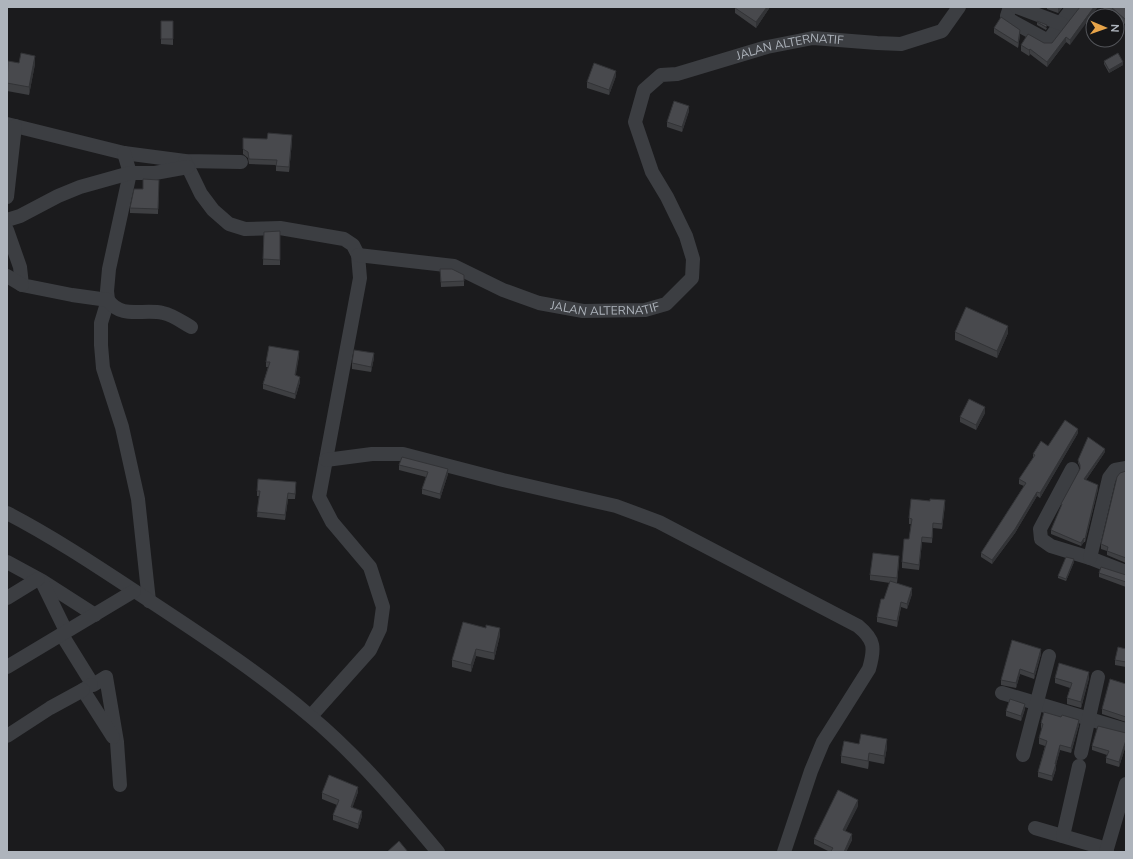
<svg xmlns="http://www.w3.org/2000/svg" width="1133" height="859" font-family="'Nunito Sans',sans-serif">
  <rect width="100%" height="100%" fill="#1b1b1d"/>
  <g fill="none" stroke-linecap="round" stroke-linejoin="round">
    <!-- minor -->
    <g stroke="#3c3e42" stroke-width="14">
      <path d="M1010,7l-3,9 1,3 40,22 25,-34"/>
      <path d="M1017,7l45,17"/>
      <path d="M7,124l117,29 61,8 56,1"/>
      <path d="M124,153l6,20 -21,96 -2,22 1,9 -7,23v22l2,23 19,59 16,72 11,102"/>
      <path d="M185,161l16,33 12,16 16,14 16,5 35,-1 64,11 9,6 5,10 2,23 -41,219 13,25 38,45 13,40 -3,22 -10,21 -59,66"/>
      <path d="M7,197l8,-71"/>
      <path d="M7,220l13,-4 38,-20 22,-9 50,-14h25l33,-6"/>
      <path d="M7,230l13,37 2,18 50,10 36,5c14,20 35,8 55,13 10,2 19,9 28,14"/>
      <path id="s1" d="M358,255l96,11 49,24 36,13 44,8 62,-1 21,-6 26,-26 1,-19 -7,-23 -19,-39 -15,-25 -17,-50 9,-32 17,-15 16,-1 90,-27 46,-9 64,5 24,1 41,-13 17,-24"/>
      <path d="M7,276l15,9"/>
      <path d="M326,460l46,-6h31l100,26 113,26 43,16 199,104c17,14 17,22 11,43l-46,73 -12,29 -27,81"/>
      <path d="M1072,469l-32,60 1,10 10,7 39,12 36,14"/>
      <path d="M7,513c52,27 100,60 149,92 53,35 106,70 154,111 48,40 88,88 128,136"/>
      <path d="M1090,558l19,-80 6,-8 11,-2"/>
      <path d="M7,562l35,19 53,34"/>
      <path d="M42,582l24,49"/>
      <path d="M7,598l31,-19"/>
      <path d="M62,635l31,50 13,-8 11,65 3,43"/>
      <path d="M7,667l127,-76"/>
      <path d="M91,685l-8,5 30,47"/>
      <path d="M1002,693l124,37"/>
      <path d="M7,736l43,-28 33,-18"/>
      <path d="M1081,753l17,-76"/>
      <path d="M1023,755l26,-99"/>
      <path d="M1035,828l72,21"/>
      <path d="M1063,836l16,-70"/>
      <path d="M1106,852l20,-68"/>
    </g>
  </g>
  <!-- wall -->
  <path fill="#3e3f42" d="M770,7l-14,21 -21,-15v-5z
    M1047,7h16l-5,6 -11,-4z
    M1080,7l-10,38 -4,-3 -19,25 -17,-13 -1,2 -8,-5v-6l31,-2z
    M1102,7h24v18l-9,-8v-1h-2l-7,-6 -2,1z
    M161,21h12v24l-12,-1z
    M1037,22l10,6 -1,2 -9,-5z
    M994,28l26,7 -2,13 -24,-15z
    M1104,61l19,4 -14,8 -5,-9z
    M19,63l16,1 -6,31 -22,-4v-27z
    M616,76l-7,19 -22,-7v-6z
    M689,111l-7,21 -15,-5v-5z
    M243,138l49,3 -3,31 -13,-1v-6l-27,-1 -1,-6 -5,-4z
    M159,180l-1,34 -28,-1v-5l13,-19z
    M280,231v34h-17l1,-33z
    M440,269l24,12v5l-23,1z
    M955,332l53,1 -11,25 -42,-18z
    M299,356l-4,20 5,6 -5,17 -32,-10v-5l5,-17h-2v-5z
    M374,358l-3,14 -19,-3v-6z
    M985,413l-9,17 -16,-8v-5z
    M1078,433l-38,65 -3,-2 -22,37 -23,31 -11,-7v-4l43,-67 -5,-2v-5l14,-21v-4l15,-8z
    M1105,452l-19,28 12,9 -13,53h-1l-3,4 -30,-12v-4l10,-23v-3l19,-35v-2l-2,-4v-3z
    M399,465l49,9 -8,25 -18,-5v-5l4,-12 -27,-7z
    M1126,471v92l-19,-8v-4l-6,-2v-5z
    M296,488l-1,11h-7l-3,21 -28,-3 2,-21h-2v-5z
    M945,505l-3,24 -9,-1 -1,15 -10,-1 -3,28 -17,-2v-6l7,-23 2,-15h-2v-6z
    M899,561l-2,22 15,11 -5,15 -6,-2 -4,20 -20,-5v-5l13,-34 -20,-3v-5z
    M1074,562l-8,19 -8,-3v-2z
    M1099,573l27,2v12l-27,-10z
    M500,635l-6,25 -18,-4 -5,16 -19,-5v-7z
    M1126,649v18l-11,-2v-5z
    M1041,654l-7,25 -14,-5 -4,14 -15,-3v-5z
    M1055,678h34l-8,30 -14,-4v-6l3,-10 -15,-5z
    M1126,684v38l-24,-8v-5z
    M1025,709l-4,12 -15,-5v-5z
    M1041,723l38,2 -8,28 -11,-3 -4,14v5l-4,12 -14,-4v-5l7,-26 -6,-2v-6l3,-10h-1z
    M1126,733v12l-7,22 -13,-4v-5l1,-3 -15,-5v-4z
    M859,744l28,3 -3,17 -15,-3 -1,8 -27,-6v-7z
    M358,792l-6,16 10,8 -4,13 -25,-9v-5l4,-10 -15,-6v-6z
    M858,806l-13,25 7,9 -6,12h-16l-16,-8v-5z"/>
  <!-- shaded-wall -->
  <path fill="#323336" d="M767,7h3l-14,21v-6z
    M1059,7h4l-5,6v-5z
    M1094,7h4l-28,38v-5z
    M1020,30v5l-2,13v-5z
    M1066,37v5l-19,25v-5z
    M1030,49v5l-1,2v-6z
    M35,56v8l-6,31v-8z
    M1123,62v3l-14,8v-3z
    M616,71v5l-7,19v-5z
    M689,106v5l-7,21v-5z
    M292,135v6l-3,31v-5z
    M1008,326v7l-11,25v-7z
    M299,351v5l-4,25v-6z
    M374,353v5l-3,14v-5z
    M300,377v5l-5,17v-5z
    M985,407v6l-9,17v-5z
    M1078,429v4l-38,65v-5z
    M1105,449v3l-21,31v-4z
    M448,469v5l-8,25v-5z
    M1098,485v4l-13,53v-3z
    M1037,492v4l-22,37 -23,31v-4z
    M288,493v6l-3,21v-5z
    M945,500v5l-3,24v-5z
    M922,537v5l-3,28v-5z
    M1084,538v4l-3,4v-3z
    M899,556v5l-2,22v-5z
    M1074,559v3l-8,19v-2z
    M912,588v6l-5,15v-5z
    M901,602v5l-4,20v-6z
    M500,628v7l-6,25v-7z
    M476,649v7l-5,16v-7z
    M1041,649v5l-7,25v-5z
    M1020,669v5l-4,14v-5z
    M1089,672v6l-8,30v-6z
    M1025,704v5l-4,12v-5z
    M1079,720v5l-8,28v-5z
    M887,739v8l-3,17v-8z
    M1126,740v5l-7,22v-5z
    M1060,745v5l-5,19v-5z
    M869,753v8l-1,8v-8z
    M1056,764v5l-4,12v-5z
    M358,787v5l-7,20v-5z
    M858,800v6l-15,30v-6z
    M362,811v5l-4,13v-5z
    M852,834v6l-6,12h-2z"/>
  <!-- building -->
  <path fill="#48494d" stroke="#323336" d="M736,7h31l-11,15 -21,-14z
    M1080,7h14l-24,33 -4,-3 -19,25 -17,-13 -1,1 -8,-5 7,-11 16,9h8z
    M1111,7h15v13z
    M1001,17l19,13 -2,13 -24,-15z
    M161,21h12v18h-12z
    M1037,21l10,4 -1,2 -9,-5z
    M21,53l14,3 -6,31 -22,-4 1,-22 11,2z
    M1118,53l5,9 -14,8 -5,-9z
    M594,63l22,8 -7,19 -22,-8z
    M674,101l15,5 -7,21 -15,-5z
    M268,133l24,2 -3,32 -13,-1 1,-6 -28,-1 -1,-7 -5,-3v-11l24,1z
    M143,179l16,1 -1,29 -28,-1 4,-19h9z
    M280,231v29l-17,-1 1,-27z
    M440,269h12l12,6v6l-23,1z
    M966,307l42,19 -11,25 -42,-19z
    M269,346l30,5 -4,24 5,2 -5,17 -32,-10 7,-22h-4z
    M354,350l20,3 -3,14 -19,-4z
    M969,399l16,8 -9,18 -16,-8z
    M1065,420l13,9 -38,64 -3,-1 -22,37 -23,31 -11,-7 45,-70 -7,-4 16,-24 -2,-1 8,-13 7,5z
    M1088,437l17,12 -21,30 14,6 -13,54 -1,-1 -3,5 -30,-13 11,-26h-1l19,-35v-4l-2,-5z
    M402,457l46,12 -8,25 -18,-5 6,-17 -29,-7z
    M1126,471v87l-19,-7 1,-4 -7,-3 16,-67 3,-4z
    M258,479l38,3 -1,12 -7,-1 -3,22 -28,-3 3,-21h-3z
    M911,499l19,2v-2l15,1 -3,24 -9,-1 -1,15 -10,-1 -3,28 -17,-3 2,-23h5l3,-20 -3,-1z
    M873,553l26,3 -2,22 -27,-3z
    M1066,557l8,2 -8,20 -8,-3z
    M1101,567l25,8v7l-27,-9z
    M890,581l22,7 -5,16 -6,-2 -4,19 -20,-4 4,-18h3z
    M463,622l23,6v-3l14,3 -6,25 -18,-4 -5,16 -19,-5z
    M1012,640l29,9 -7,25 -14,-5 -4,14 -15,-3z
    M1118,647l8,2v13l-11,-2z
    M1059,663l30,9 -8,30 -14,-4 5,-15 -17,-5z
    M1110,679l16,5v33l-24,-8z
    M1010,699l15,5 -4,12 -15,-5z
    M1044,712l17,5 1,-2 17,5 -8,28 -11,-3 -5,19h1l-4,12 -14,-4 9,-31 -8,-3 4,-14 -2,-1z
    M1098,726l28,7v7l-7,22 -13,-4 3,-7 -17,-5z
    M861,734l26,5 -3,17 -15,-3 -1,8 -27,-5 3,-15 15,3z
    M329,775l29,12 -7,20 11,4 -4,13 -25,-9 6,-15 -17,-7z
    M838,790l20,10 -15,30 9,4 -8,18h-10l-3,-1 2,-3 -19,-9z
    M399,841l9,11h-21z"/>
  <g text-anchor="middle" dominant-baseline="central" stroke-width="3.5" stroke-linejoin="round" paint-order="stroke">
    <!-- street labels -->
    <g font-size="12" fill="#aeb4bc" stroke="#161618">
      <text stroke="none"><textPath href="#s1" startOffset="712">JALAN ALTERNATIF</textPath></text>
      <text stroke="none"><textPath href="#s1" startOffset="256">JALAN ALTERNATIF</textPath></text>
    </g>
  </g>
  <!-- border -->
  <rect width="1133" height="859" fill="none" stroke="#aeb4bc" stroke-width="16"/>
  <!-- north arrow -->
  <g transform="translate(1105 28) rotate(92)"><circle r="19" fill="#161618" stroke="#53555a"/>
  <path d="M0-3L7 15L0 10L-7 15Z" fill="#e7a449"/>
  <text y="-6" font-size="11" font-weight="bold" text-anchor="middle" fill="#aeb4bc">N</text>
  </g>
</svg>
